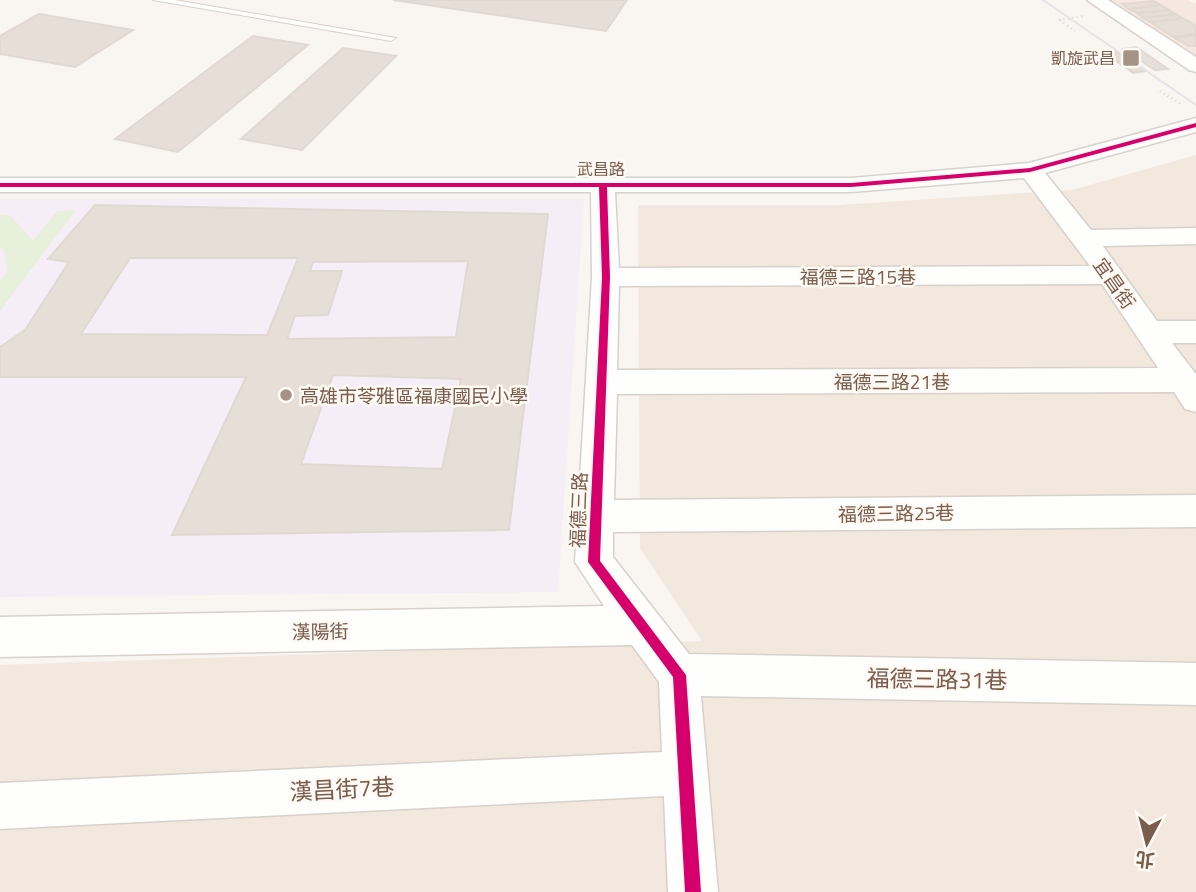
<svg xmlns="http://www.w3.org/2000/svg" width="1196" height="892" font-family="'Titillium Web','Noto Sans TC',sans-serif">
  <rect width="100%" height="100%" fill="#f9f5f0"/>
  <!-- residential -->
  <path fill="#f2e8de" d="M1196,155v737h-1196v-227l702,-24 -62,-93 -2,-343h201l233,-15z"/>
  <!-- commercial -->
  <path fill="#f6e8e1" d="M1086,0h103l7,4v69z"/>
  <!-- education -->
  <path fill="#f6eef6" d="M0,199h584l-26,393 -558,5z"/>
  <!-- green -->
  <path fill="#e7f0db" d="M76,210l-76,101v-30l7,-9 -2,-18 -5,-8v-31h10l23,26 24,-30z"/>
  <!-- building -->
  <path fill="#e6ded7" stroke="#e2d8d2" stroke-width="2" fill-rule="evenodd" d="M393,0h234l-21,31z
    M1154,1l7,4 -32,4 -7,-5z
    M1161,5l8,5 -32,3 -8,-4z
    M1169,10l7,4 -33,4 -6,-5z
    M39,14l94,16 -58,37 -75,-13v-18z
    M1176,14l7,4 -33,4 -7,-4z
    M1183,18l13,8v8l-23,3 -23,-15z
    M1196,35v11h-7l-14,-8z
    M253,36l55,9 -130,107 -63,-13z
    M1136,47l32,22 -13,1 -32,-21z
    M343,48l53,8 -94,94 -61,-11z
    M1114,50l32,21 -13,2 -31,-22z
    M95,205l453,9 -39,316 -337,5 74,-158h-246v-30l25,-17 44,-68 -21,-3zM130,258h168l-31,77 -186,-1zM468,261l-12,76 -169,2 8,-23 33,-1 14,-44h-32l3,-9zM333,375l128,4 -19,90 -141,-5z"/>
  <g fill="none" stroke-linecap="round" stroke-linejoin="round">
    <!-- service casing -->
    <g stroke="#d7d1cb" stroke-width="2">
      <path id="service" d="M153,0h22l221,38 -5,3z"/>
    </g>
    <!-- minor casing -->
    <g stroke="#d7d1cb" stroke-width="3">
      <path id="minor" d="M1087,0h21l88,57v15l-7,-2z
        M1196,118v14l-151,41 46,57 105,-2v16l-93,2 54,75h39v22h-24l24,31v38l-11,-3 -11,-17 -557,2 -3,106 582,-5v32l-583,5v25l76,97 507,9v42l-495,-9 17,196h-50l-4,-96 -664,33v-46l662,-31 -3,-70 -27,-37 -632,12v-40l604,-11 -29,-44 17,-285 -1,-85h-591v-14h851l178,-15zM1024,178l66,88 -471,2 -4,-76h236zM1102,284l56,84 -541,2 2,-84z"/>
    </g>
    <!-- path -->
    <path stroke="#dcd5d0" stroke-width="2.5" stroke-dasharray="1 3.5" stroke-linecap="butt" d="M1059,20l25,-4
      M1060,20l15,11
      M1160,91l21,13"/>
    <!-- service -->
    <use href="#service" fill="#fefefd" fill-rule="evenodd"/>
    <!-- minor -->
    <use href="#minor" fill="#fefefd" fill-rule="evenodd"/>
    <!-- tram -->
    <path stroke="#e6e3e7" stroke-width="2" d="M1043,0l153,105"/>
    <!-- cycleway casing -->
    <g stroke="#fffaf3" stroke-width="5">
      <path id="cycleway" d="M1196,123v4l-166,45 -179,15h-244l3,90 -10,284 86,114 15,217h-16l-12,-215 -85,-115 14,-285 -3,-90h-599v-4h851l179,-15z"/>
    </g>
    <!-- cycleway -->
    <use href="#cycleway" fill="#d6006c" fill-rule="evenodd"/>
  </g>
  <!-- markers -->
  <g fill="#a69286" stroke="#fffaf3" stroke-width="2.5">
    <rect x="1122" y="49" width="18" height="18" rx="3.5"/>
    <circle cx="286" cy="395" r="7"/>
  </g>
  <g text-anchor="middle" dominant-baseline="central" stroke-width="5" stroke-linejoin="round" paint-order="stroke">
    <!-- far-poi labels -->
    <g font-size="16" fill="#7a5c4d" stroke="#fffaf3" text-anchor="end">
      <text x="1115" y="58">凱旋武昌</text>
    </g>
    <!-- far-street labels -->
    <g font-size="16" fill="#7a5c4d" stroke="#fffaf3">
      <text x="601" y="169">武昌路</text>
    </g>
    <!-- street labels -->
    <g font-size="19" fill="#7a5c4d" stroke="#fffaf3">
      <text x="858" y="276">福德三路15巷</text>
      <text transform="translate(1115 283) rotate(55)">宜昌街</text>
      <text x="892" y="381">福德三路21巷</text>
      <text transform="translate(578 510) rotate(-88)">福德三路</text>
      <text transform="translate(896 513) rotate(-1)">福德三路25巷</text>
      <text transform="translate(320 631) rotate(-1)">漢陽街</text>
    </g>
    <!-- poi labels -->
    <g font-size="19" fill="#7a5c4d" stroke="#fffaf3" text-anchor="start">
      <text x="300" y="395">高雄市苓雅區福康國民小學</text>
    </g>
    <!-- near-street labels -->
    <g font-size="23" fill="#7a5c4d" stroke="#fffaf3">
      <text transform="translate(937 679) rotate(1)">福德三路31巷</text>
      <text transform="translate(342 789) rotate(-3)">漢昌街7巷</text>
    </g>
  </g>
  <!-- north arrow -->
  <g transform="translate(1147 843) rotate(187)" stroke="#fffaf3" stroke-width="5" paint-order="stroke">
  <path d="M0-5L12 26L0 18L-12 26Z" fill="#7a5c4d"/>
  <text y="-10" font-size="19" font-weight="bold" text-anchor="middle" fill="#7a5c4d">北</text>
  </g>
</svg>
